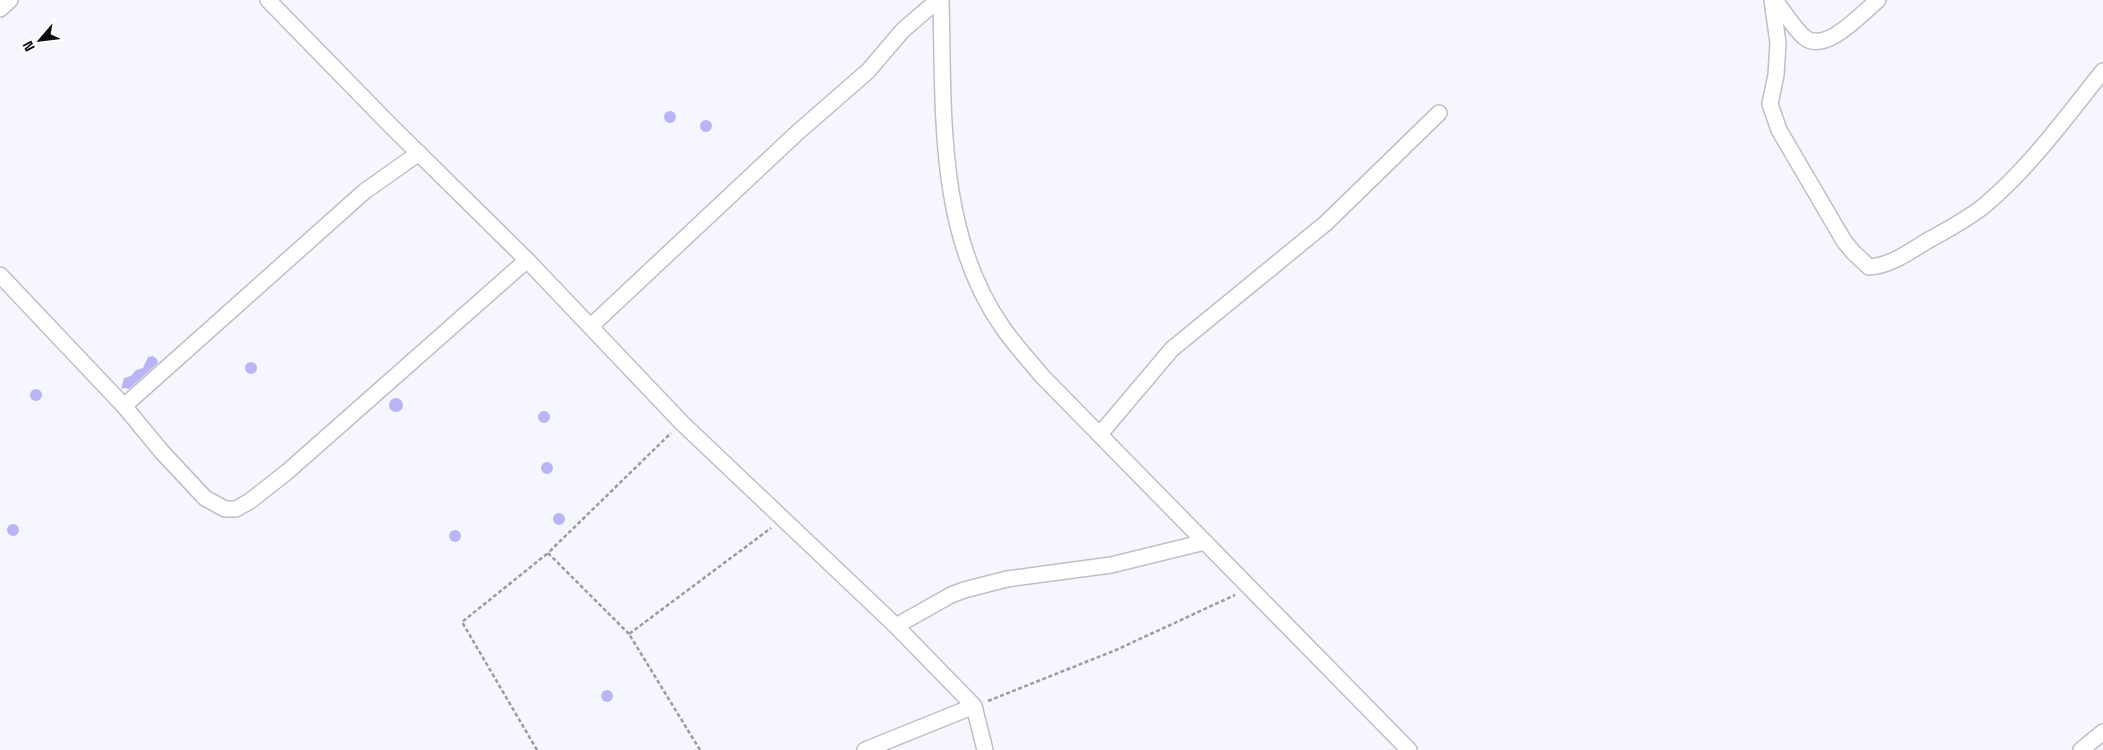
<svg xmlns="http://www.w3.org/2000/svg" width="2103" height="750" font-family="'Space Grotesk',sans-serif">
  <rect width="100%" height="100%" fill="#f6f6ff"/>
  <!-- building -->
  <path fill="#b9b5f4" d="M664 117a6 6 0 1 1 12 0a6 6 0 1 1-12 0Z
    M700 126a6 6 0 1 1 12 0a6 6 0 1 1-12 0Z
    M153,356l4,3 1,4 -29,26 -4,-1 -4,1 3,-11 7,-2 5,-6 7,-2 5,-11z
    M245 368a6 6 0 1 1 12 0a6 6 0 1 1-12 0Z
    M30 395a6 6 0 1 1 12 0a6 6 0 1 1-12 0Z
    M389 405a7 7 0 1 1 14 0a7 7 0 1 1-14 0Z
    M538 417a6 6 0 1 1 12 0a6 6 0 1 1-12 0Z
    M541 468a6 6 0 1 1 12 0a6 6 0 1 1-12 0Z
    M553 519a6 6 0 1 1 12 0a6 6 0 1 1-12 0Z
    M7 530a6 6 0 1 1 12 0a6 6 0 1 1-12 0Z
    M449 536a6 6 0 1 1 12 0a6 6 0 1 1-12 0Z
    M601 696a6 6 0 1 1 12 0a6 6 0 1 1-12 0Z"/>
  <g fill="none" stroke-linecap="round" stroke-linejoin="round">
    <!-- minor casing -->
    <g stroke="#bfbfc9" stroke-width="18">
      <path id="minor" d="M268,0l122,125 137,135 155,163 214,203 55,-31 13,-5 43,-11 104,-14 94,-23
        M941,0c3,110 -5,233 62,328 11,16 25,31 38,47l368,375
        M1772,0l6,43 -2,32 -6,29 9,26 65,111 9,11 16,15c21,-1 40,-15 58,-26 20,-11 41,-22 58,-36 46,-39 81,-88 118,-134
        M1775,0c9,12 18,27 29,37 21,18 58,-24 74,-37
        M0,9l10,-9
        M0,275l124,131 38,46 43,46 20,11h11l14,-8 37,-29 240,-212
        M591,326l207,-194 70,-61 35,-41 35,-30
        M124,406l241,-215 54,-38
        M1100,434l72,-85 154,-126 113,-110
        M896,626l78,80 11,44
        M865,750l109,-44
        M2081,750l22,-18"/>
    </g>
    <!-- path -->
    <path stroke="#9b9ba2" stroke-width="2.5" stroke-dasharray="4 2.5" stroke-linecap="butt" d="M629,634l-81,-81 123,-120
      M988,701l128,-51 119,-55
      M537,750l-75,-128 86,-69
      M700,750l-71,-116 142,-106"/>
    <!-- minor -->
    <use href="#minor" stroke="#fff" stroke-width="15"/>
  </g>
  <!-- north arrow -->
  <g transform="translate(40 40) rotate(242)" stroke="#ffffff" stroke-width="4" paint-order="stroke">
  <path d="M0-4L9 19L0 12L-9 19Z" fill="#0b0b0f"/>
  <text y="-8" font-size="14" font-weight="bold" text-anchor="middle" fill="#0b0b0f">N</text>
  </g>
</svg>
